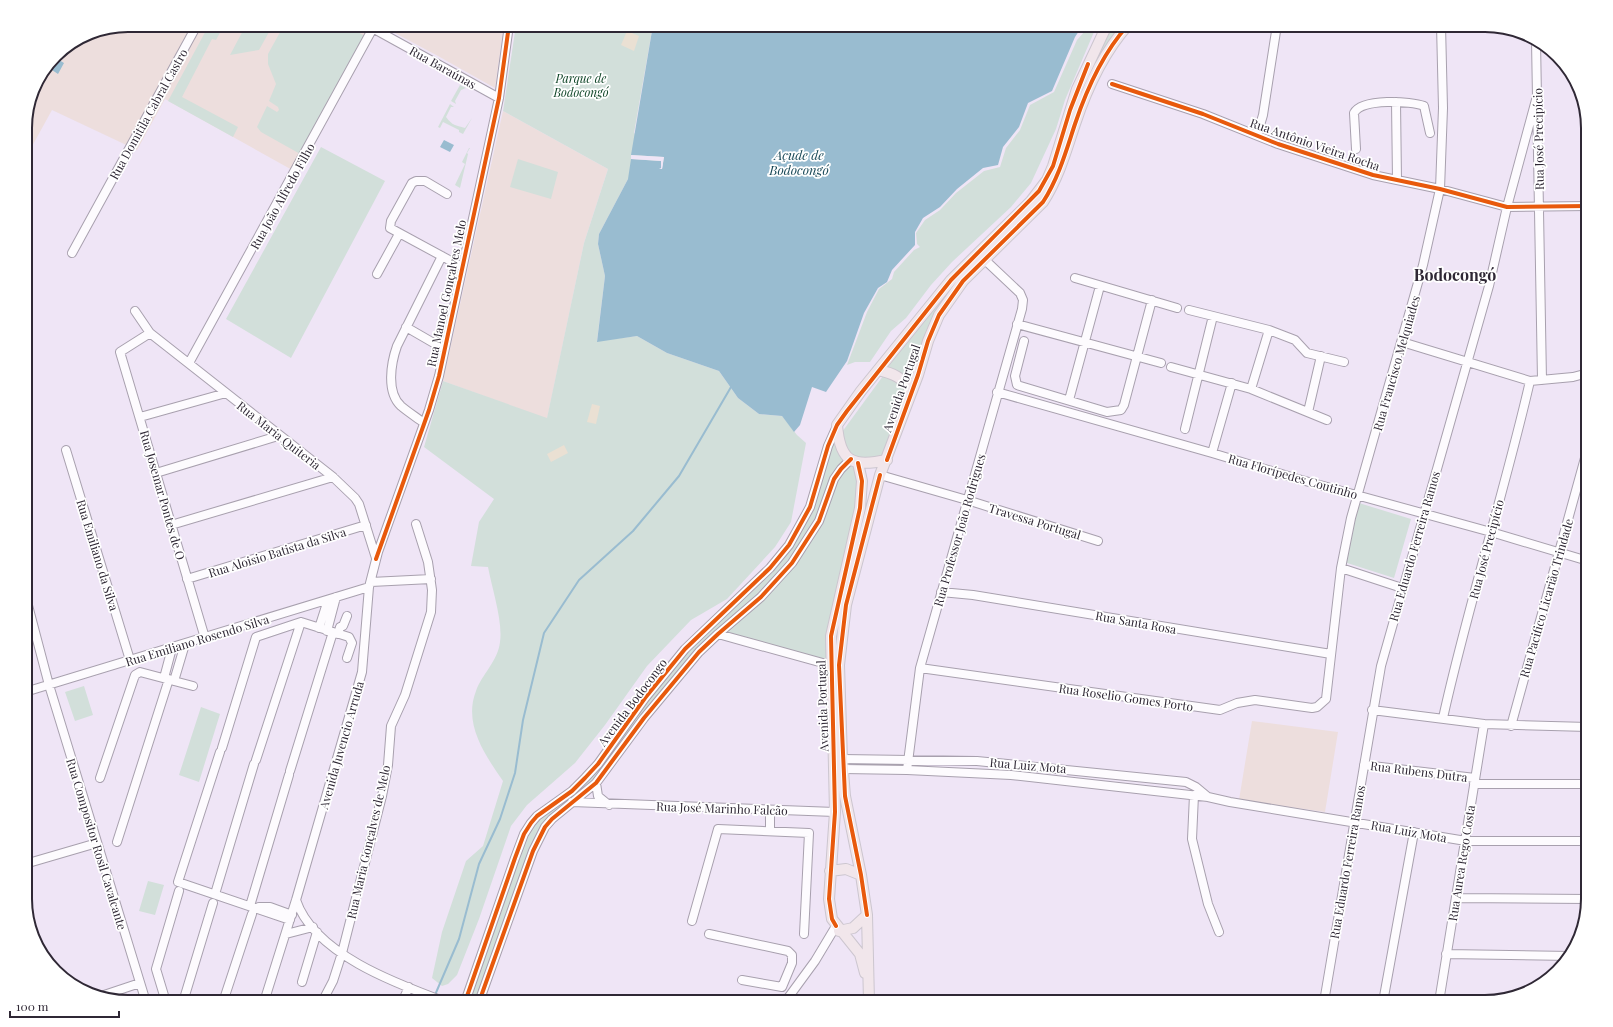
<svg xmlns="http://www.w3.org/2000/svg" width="1613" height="1027" font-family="'Playfair Display',serif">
  <rect width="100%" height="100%" fill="#efe5f6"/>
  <!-- education -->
  <path fill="#eddedd" d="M128,25h243l-77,146 -129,-72 -28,51 -85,-40 -27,49v-37l8,-33 22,-34 34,-22z
    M380,25h124l-9,63 -57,-32z
    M503,111l105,58 -24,74 -37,176 -104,-38z
    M1252,721l86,11 -13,80 -86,-12z"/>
  <!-- green -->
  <path fill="#d2dfda" d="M209,25h15l-8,15 -4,-1 -30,58 56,30 -5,10 -65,-36z
    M246,25h27l-14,25 -29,5z
    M284,25h61l20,11 -63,119 -41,-23 -4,-5 10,-21 10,6 2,-2 -1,-3 -9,-6 7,-17 -8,-20v-10z
    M516,25h137l-19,108 30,24v6l-36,16 -29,55 -1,10 7,32 -8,65 40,-5 30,17 52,18 19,27 21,16 23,2 15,19 9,8 -15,79 -16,25 -48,52 -36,21 -44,46 -42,59 -30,38 -48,42 -16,21 -32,93 -22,56 -9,9 -6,2 -10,-8 10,-46 24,-71 17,-15 20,-65c-18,-26 -40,-57 -27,-90 6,-17 22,-30 24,-49 3,-21 -8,-53 -12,-75l-17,-1 8,-44 15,-23 -70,-52 19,-66 104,37 37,-175 24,-74 -105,-58z
    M1086,25h11l-32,75 -9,29 -25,54 -20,24 -59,55 -21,23 -25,33 -15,13 -21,31h-15l-8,3 20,-53 12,-23 13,-10 2,-7 20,-22 6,-3 -3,-3 -1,-11 9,-13 15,-10 16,-17 28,-22 16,-4 6,-19 14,-18 10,-25 24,-13 23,-52 8,-9z
    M1109,25h15l-5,5 -79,172 -80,77 -50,106 -27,-16 60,-77 96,-98z
    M460,85l6,3 -5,2 -6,11 1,3 -5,-3z
    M450,104l4,3h-3l-5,10c7,9 9,8 19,11l7,-10 -9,16 -4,-2v-2l-16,-8 -3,6 -2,-1z
    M321,147l64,34 -94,177 -65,-39z
    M469,148h1l-3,5 1,1 -8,34 -5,-3 10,-21 -3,-2z
    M518,159l40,13 -7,27 -41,-12z
    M883,376l22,10 2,8 -24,63 -16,4 -19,-8 -6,-9v-12z
    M834,443l11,18 -28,57 -21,35 -30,35 -58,53 -114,141 -48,39 -8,10 -62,171h-8l57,-164 12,-17 37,-28 115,-144 101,-100c13,-20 23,-39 30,-62 5,-14 6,-31 14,-44z
    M851,463l7,9 1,21 -32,169 -103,-29 73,-73 39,-80z
    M1359,503l52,16 -17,59 -50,-16z
    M84,686l9,29 -18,6 -10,-29z
    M201,707l19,7 -21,68 -20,-7z
    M148,881l16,4 -9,30 -16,-4z"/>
  <!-- sand -->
  <path fill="#eae0d3" d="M627,31l12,5 -5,15 -13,-6z
    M592,404l8,2 -4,18 -9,-2z
    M564,445l4,8 -17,9 -4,-8z"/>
  <!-- water -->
  <path fill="#99bcd0" d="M653,25h430l-8,12 -23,54 -24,12 -9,24 -16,20 -5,18 -15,3 -26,21 -17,18 -17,11 -8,14v13l-23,25 -5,12 -9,6 -14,25 -17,48 -21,31 -14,-5 -12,38 -6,7 -12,-16 -23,-2 -21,-16 -19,-27 -52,-18 -30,-17 -40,6 8,-66 -7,-32 1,-10 29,-55 3,-20 30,2 1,8 2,-12 -33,-2z
    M54,57l10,6 -6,11 -6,-4 3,-6 -4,-3z
    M444,140l10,5 -4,7 -10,-5z"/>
  <!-- pier -->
  <path fill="#efe5f6" d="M631,155l33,2 -2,12h-3l2,-1v-7l-30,-2z"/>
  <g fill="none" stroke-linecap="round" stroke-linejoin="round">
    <!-- stream -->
    <path stroke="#99bcd0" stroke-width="2" d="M435,995l24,-56 20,-75 21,-45 15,-46 8,-53 21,-87 35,-53 54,-49 46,-55 52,-89"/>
    <!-- minor casing -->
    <g stroke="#a8a0ae" stroke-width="10">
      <path id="minor" d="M367,25l132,73
        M1536,41l6,339
        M1112,84l91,30 75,30 95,31 67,14 67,18 81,-1
        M1396,102l1,78
        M1257,135l6,-20 14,-90
        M1356,149l-2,-36c8,-15 57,-12 70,-7l6,27
        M447,194l-22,-13h-9l-4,2 -21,38 -1,7 72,39
        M72,253l125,-228
        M377,274l22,-40
        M1075,278l102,30
        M1189,310l80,20 26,10 12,13 37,9
        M135,311l15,22 183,144 22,21 4,6 17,54
        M1017,324l144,39
        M406,327l38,22
        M150,333l-30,19 85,286
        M1024,341l-9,35 2,9 90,27 14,-2 3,-5 28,-105
        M1402,342l128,39 43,-4 15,-4
        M189,363l184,-335
        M1171,367l80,22 76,31
        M1251,389l18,-59
        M997,392l215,61 86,26 193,53 97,29
        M1069,400l31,-114
        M1308,412l13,-56
        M140,417l86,-24
        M424,423c-8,-6 -16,-11 -23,-17 -15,-14 -10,-43 -4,-60l45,-90
        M1185,429l28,-113
        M66,450l64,210
        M1212,453l20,-70
        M156,473l122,-37
        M880,475l87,25 131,41
        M171,525l162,-48
        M1341,568l61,20
        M187,579l179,-54
        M371,582l60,-3
        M941,592l32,3 358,59
        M25,594l24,91 97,317
        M319,628l9,-28
        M327,631l9,-34
        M338,634l2,-7 3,-1 4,-10
        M718,634l112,31
        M920,668l300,42 17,-7 18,-3 57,8 5,-1 9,-8 15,-131 10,-50 72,-253 17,-76 3,-81 -2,-83
        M164,678l8,-30
        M174,681l11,-37
        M25,692l344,-105
        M1372,710l112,14 104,3
        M1443,718c25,-113 61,-224 87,-337
        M1511,726l77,-279
        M222,748l34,-111 45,-15 48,15 3,6 -5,15
        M220,752l-42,130 112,38
        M842,759l135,2 209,21 10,5 12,10
        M256,760l45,-138
        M1364,765l111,13
        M843,769l64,1 104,5 197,22 22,5 236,39h122
        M907,770l13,-102 102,-359 1,-9 -3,-7 -35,-33
        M290,771l43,-139
        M100,778l35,-103 5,-3 53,14
        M596,783l2,13 11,9
        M1474,784h114
        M1194,795l-2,44 16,65 11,28
        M572,802l263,10
        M770,831v-21
        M117,842l52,-163
        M25,864l72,-21
        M215,894l39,-130
        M1456,898l132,1
        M296,900c18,54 101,84 150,102
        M250,906l39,-131
        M259,907h11l22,8
        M692,921l26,-92 91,4 -5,101
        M286,934l27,-7
        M709,934l79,17 4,4v8l-10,24 -40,-7
        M1446,954l125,2
        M302,982l15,-50
        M104,995l36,-12
        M166,1002l-10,-33 23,-78
        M183,1002l30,-99
        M223,1002l29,-88
        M264,1002l32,-102 66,-228 7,-85 9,-35 51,-142 10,-34 60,-278 10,-73
        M322,1002l11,-21 9,-28 40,-157 6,-31 3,-39 14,-31 26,-83 1,-22 -4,-28 -12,-38
        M402,1002l7,-15
        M465,1002l50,-144 9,-24 7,-11 6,-7 35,-25 13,-13 13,-14 47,-66 40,-49 85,-81 19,-23 21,-38 18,-61 9,-20
        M479,1002l54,-151 12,-24 7,-8 44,-36 48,-65 55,-66 19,-18 43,-37 31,-34 27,-42 15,-42 7,-10 10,-10
        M785,1002l30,-41 21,-35
        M1324,1002l57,-336 108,-380 18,-79 30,-111
        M1383,1002l31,-170
        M1439,1002l45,-278"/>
    </g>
    <!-- major casing -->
    <g stroke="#ccc6cf" stroke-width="12">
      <path id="major" d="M878,370c15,3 25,8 34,21
        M887,460c-34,7 -47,3 -50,-35l24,-34 90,-111 80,-79 16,-21 6,-14 24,-77 30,-64
        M858,463l4,18 -2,27 -29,128 4,176 -6,87 3,20 28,35 5,19
        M830,871l16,-2 15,6
        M839,931l14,-3 14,-13
        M869,1002l-2,-87 -6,-40 -16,-79 -3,-37 -3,-94 7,-60 34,-130 38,-100 10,-34 11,-26 24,-34 80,-79c16,-25 23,-51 32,-78 12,-36 28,-71 53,-99"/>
    </g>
    <!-- minor -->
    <use href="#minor" stroke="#fdfbfe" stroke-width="8"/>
    <!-- major -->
    <use href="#major" stroke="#f1e6eb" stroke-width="10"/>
    <!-- cycleway casing -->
    <g stroke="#fff" stroke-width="6">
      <path id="cycleway" d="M1112,84l91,30 75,30 95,31 67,14 67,18 81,-1
        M887,460l31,-85 10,-34 11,-26 24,-34 80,-79c16,-25 23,-51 32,-78 12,-36 28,-71 53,-99
        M376,559l53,-149 10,-34 60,-278 10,-73
        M867,915l-6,-40 -16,-79 -6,-131 7,-60 34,-130
        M836,926l-4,-7 -3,-20 6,-87 -4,-176 29,-128 2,-27 -4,-18
        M465,1002l50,-144 9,-24 7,-11 6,-7 35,-25 13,-13 13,-14 47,-66 40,-49 85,-81 19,-23 21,-38 18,-61 9,-21 10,-14 104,-131 88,-89 14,-25 17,-56 18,-46
        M479,1002l54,-151 12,-24 7,-8 44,-36 48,-65 55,-66 19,-18 43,-37 31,-34 27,-42 15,-42 7,-10 10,-10"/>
    </g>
    <!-- cycleway -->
    <use href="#cycleway" stroke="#e8590c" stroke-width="4"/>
  </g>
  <g text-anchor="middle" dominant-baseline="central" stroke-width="3.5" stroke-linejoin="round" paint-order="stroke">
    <!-- street labels -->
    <g font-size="12" fill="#2f2835" stroke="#fff">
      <text transform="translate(443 67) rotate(29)">Rua Baraúnas</text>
      <text transform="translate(148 114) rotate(-61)">Rua Domitila Cabral Castro</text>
      <text transform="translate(1538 139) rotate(-91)">Rua José Precipício</text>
      <text transform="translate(1315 144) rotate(19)">Rua Antônio Vieira Rocha</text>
      <text transform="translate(282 196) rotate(-61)">Rua João Alfredo Filho</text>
      <text transform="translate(446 293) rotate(-78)">Rua Manoel Gonçalves Melo</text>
      <text transform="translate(1396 363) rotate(-74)">Rua Francisco Melquiades</text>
      <text transform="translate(901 388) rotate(-71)">Avenida Portugal</text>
      <text transform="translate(279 435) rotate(38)">Rua Maria Quiteria</text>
      <text transform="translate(1293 476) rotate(16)">Rua Florípedes Coutinho</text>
      <text transform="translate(163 495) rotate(74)">Rua Josemar Pontes de O</text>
      <text transform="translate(1035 521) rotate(17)">Travessa Portugal</text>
      <text transform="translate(959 530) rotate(-74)">Rua Professor João Rodrigues</text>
      <text transform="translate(1414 546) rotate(-74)">Rua Eduardo Ferreira Ramos</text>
      <text transform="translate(1486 549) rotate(-75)">Rua José Precipício</text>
      <text transform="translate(277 552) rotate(-17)">Rua Aloisio Batista da Silva</text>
      <text transform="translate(98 555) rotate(73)">Rua Emiliano da Silva</text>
      <text transform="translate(1546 598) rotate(-74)">Rua Pacifico Licarião Trindade</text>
      <text transform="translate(1136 622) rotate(10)">Rua Santa Rosa</text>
      <text transform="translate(197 640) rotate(-17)">Rua Emiliano Rosendo Silva</text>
      <text transform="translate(1126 697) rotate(8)">Rua Roselio Gomes Porto</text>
      <text transform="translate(632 702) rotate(-53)">Avenida Bodocongo</text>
      <text transform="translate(822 706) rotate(-92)">Avenida Portugal</text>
      <text transform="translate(341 745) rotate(-74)">Avenida Juvencio Arruda</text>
      <text transform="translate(1028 765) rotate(5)">Rua Luiz Mota</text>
      <text transform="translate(1419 771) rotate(7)">Rua Rubens Dutra</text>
      <text transform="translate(722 808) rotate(2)">Rua José Marinho Falcão</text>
      <text transform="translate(1409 831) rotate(10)">Rua Luiz Mota</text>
      <text transform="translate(368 842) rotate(-77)">Rua Maria Gonçalves de Melo</text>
      <text transform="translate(97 844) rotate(73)">Rua Compositor Rosil Cavalcante</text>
      <text transform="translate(1347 862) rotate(-80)">Rua Eduardo Ferreira Ramos</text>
      <text transform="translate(1461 863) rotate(-81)">Rua Aurea Rego Costa</text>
    </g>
    <!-- park labels -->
    <g font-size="12" font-style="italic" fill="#104628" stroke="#fff">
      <text x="581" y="78">Parque de<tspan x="581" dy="14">Bodocongó</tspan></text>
    </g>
    <!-- water labels -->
    <g font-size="13" font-style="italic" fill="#184857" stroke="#fff">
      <text x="799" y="154">Açude de<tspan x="799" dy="15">Bodocongó</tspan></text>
    </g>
    <!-- district labels -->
    <g font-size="16" font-weight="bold" fill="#2f2835" stroke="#fff">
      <text x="1455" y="274">Bodocongó</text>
    </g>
  </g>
  <!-- crop -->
  <path d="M0 0H1613V1027H0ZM128 32H1485A96 96 0 0 1 1581 128V899A96 96 0 0 1 1485 995H128A96 96 0 0 1 32 899V128A96 96 0 0 1 128 32Z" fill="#fff" fill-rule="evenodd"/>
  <path fill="none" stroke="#2f2835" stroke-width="2" d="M128 32H1485A96 96 0 0 1 1581 128V899A96 96 0 0 1 1485 995H128A96 96 0 0 1 32 899V128A96 96 0 0 1 128 32Z"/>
  <!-- scale -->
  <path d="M10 1011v6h109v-6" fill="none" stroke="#2f2835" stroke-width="2"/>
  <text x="16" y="1011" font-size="12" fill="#2f2835" stroke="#ffffff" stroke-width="3" paint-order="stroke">100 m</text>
</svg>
